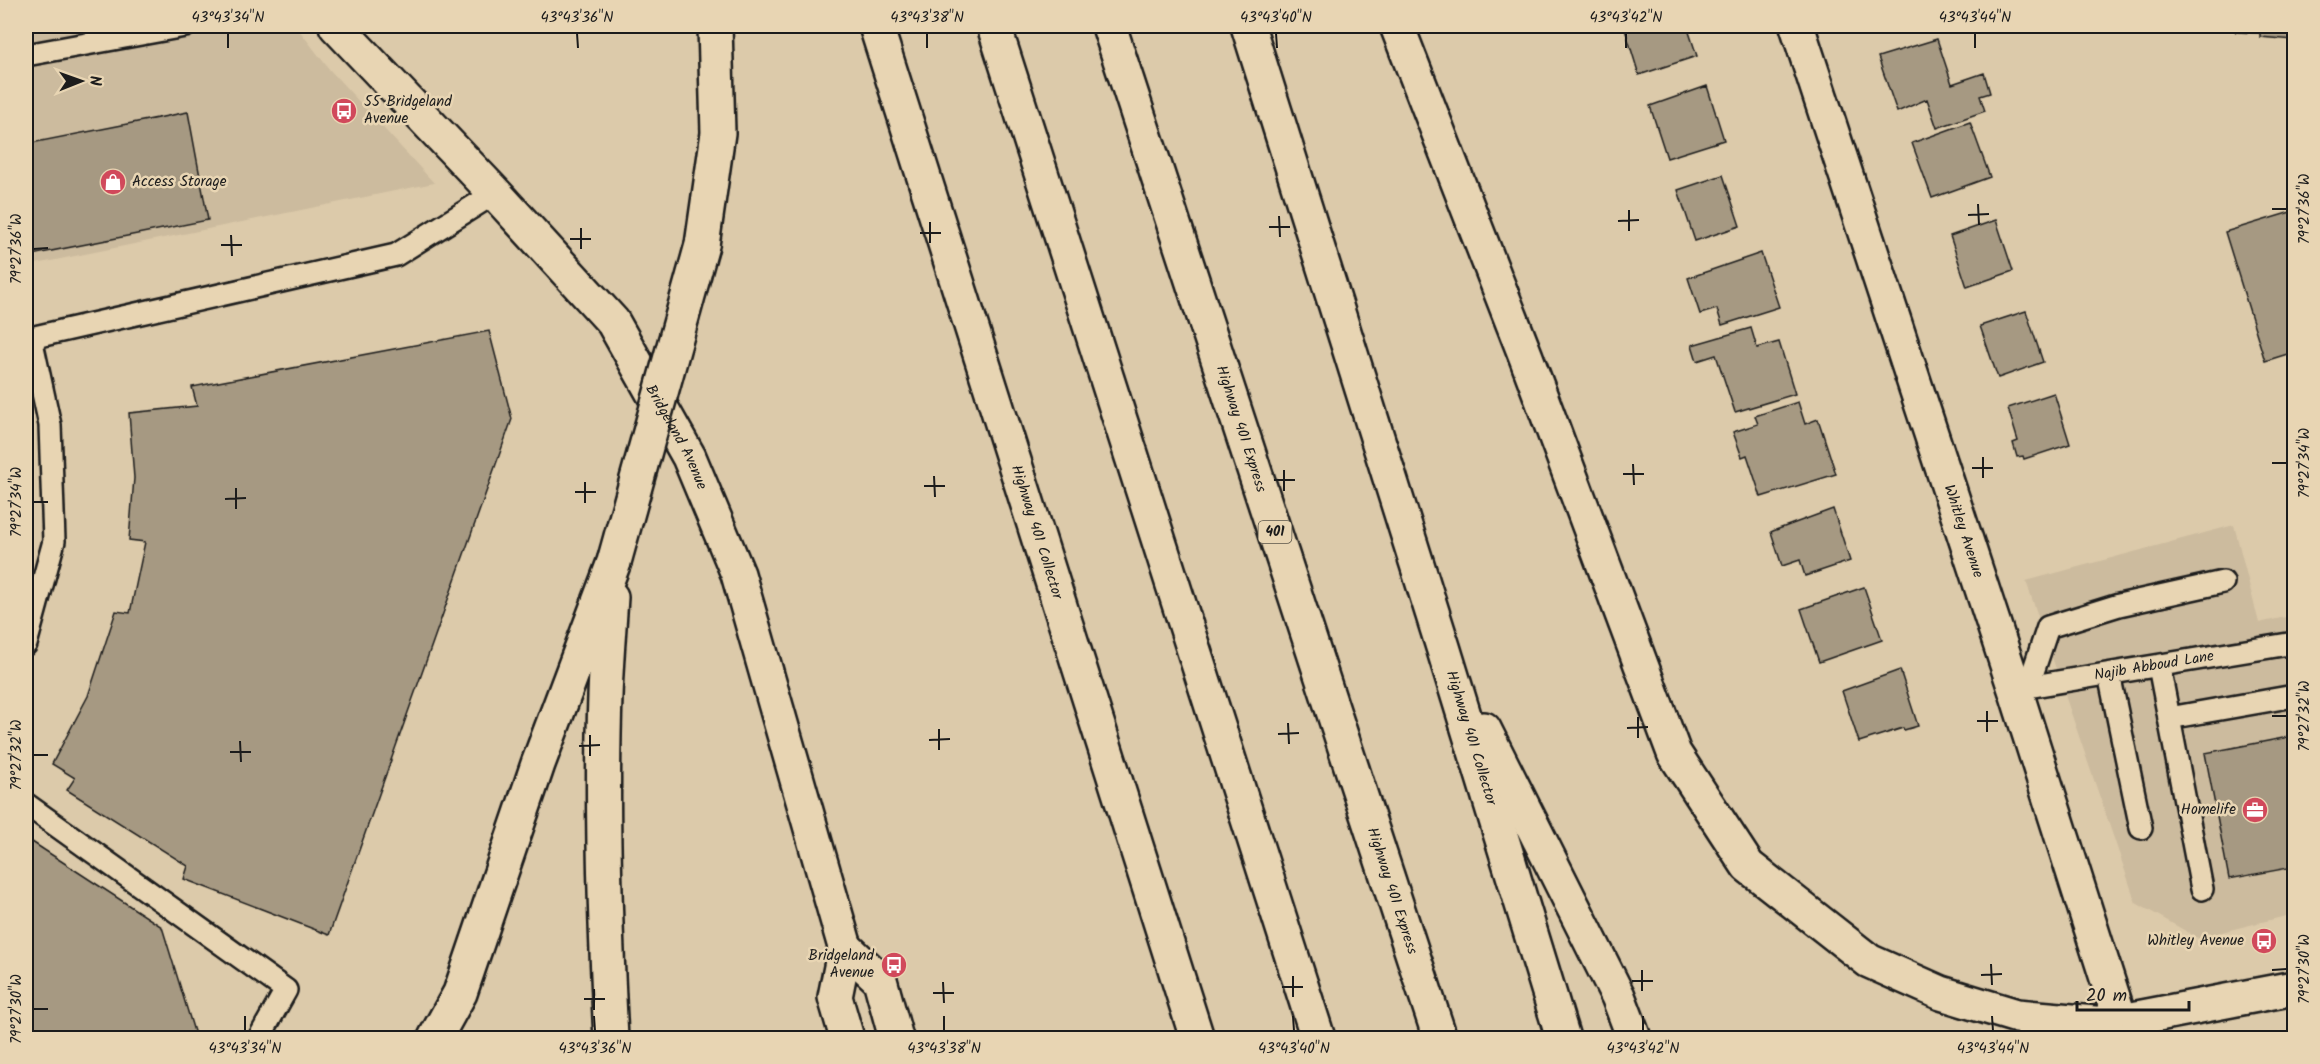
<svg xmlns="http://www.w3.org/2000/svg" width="2320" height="1064" font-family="Kalam,sans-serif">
  <rect width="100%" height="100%" fill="#dccaaa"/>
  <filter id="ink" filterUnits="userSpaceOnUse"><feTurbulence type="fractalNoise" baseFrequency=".0167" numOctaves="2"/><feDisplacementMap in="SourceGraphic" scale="12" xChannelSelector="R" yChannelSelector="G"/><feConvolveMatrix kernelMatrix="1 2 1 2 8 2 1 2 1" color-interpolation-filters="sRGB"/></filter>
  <g filter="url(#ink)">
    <!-- built -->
    <path fill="#ccbb9e" d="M26,26h270l33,43 105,114 -408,83z
      M2234,525l25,98 35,-8v299l-96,24 -62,-35 -110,-322z"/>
    <!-- building -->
    <path fill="#a69982" stroke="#1c1c1c" stroke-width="1.5" d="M1624,26h63l10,30 -58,19z
      M2231,26h63v14l-34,-3v-4l-24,-1z
      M1937,39l15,45 32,-11 6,20 -10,3 5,15 -48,17 -10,-29 -30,13 -19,-55z
      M1707,86l17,54 -57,18 -17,-52z
      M188,112l20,108 -182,36v-112z
      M1970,122l20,55 -58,21 -20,-55z
      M1723,175l17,51 -45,15 -17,-51z
      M2294,211v141l-29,9 -40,-129z
      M1996,220l17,51 -46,16 -17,-51z
      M1761,253l18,54 -57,18 -5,-16 -17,5 -12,-36z
      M2026,311l17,51 -45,16 -18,-52z
      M1751,328l6,20 22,-6 16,52 -60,18 -19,-57 -19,6 -5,-16z
      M489,331l23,88 -183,516 -145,-56 4,-13 -121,-76 8,-12 -23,-14 36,-68 28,-85 14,2 15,-71 -16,-2 5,-62 -5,-65 68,-7 -5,-19z
      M2054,393l16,51 -46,15 -1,-3 -6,1 -4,-14 5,-2 -10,-33z
      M1798,402l7,22 13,-5 18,55 -75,23 -14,-42 -5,2 -9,-25 25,-8 -3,-8z
      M1833,509l17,52 -45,15 -5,-16 -18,6 -11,-34 2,-1z
      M1864,587l18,53 -63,22 -18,-53z
      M1900,670l18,56 -14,4 -1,-2 -44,14 -17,-51z
      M2294,736v131l-65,12 -24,-126z
      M26,838l136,89 34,111h-170z"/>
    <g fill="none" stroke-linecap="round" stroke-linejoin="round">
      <!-- service casing -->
      <g stroke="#1c1c1c" stroke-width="26">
        <g id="service">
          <path d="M26,55l159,-29"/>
          <path d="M26,339l370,-84 99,-62"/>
          <path d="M26,644l28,-103 -4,-116 -19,-87"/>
          <path d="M2159,666l43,223"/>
          <path d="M2109,674l32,154"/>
          <path d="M2028,687l20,-60 71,-22 104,-23"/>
          <path id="s1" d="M2015,689l279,-46"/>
          <path d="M2169,718l125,-22"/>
          <path d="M26,804l260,186 -27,48"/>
        </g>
      </g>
      <!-- minor casing -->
      <g stroke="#1c1c1c" stroke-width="38">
        <g id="minor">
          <path id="s2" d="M1797,26l218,663 111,349"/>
        </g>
      </g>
      <!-- tertiary casing -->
      <g stroke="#1c1c1c" stroke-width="38">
        <g id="tertiary">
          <path id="s3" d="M336,26l159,167 118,129 76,135 49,117 107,373 -10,50 12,41"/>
          <path d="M845,947l35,33 16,58"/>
        </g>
      </g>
      <!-- secondary casing -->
      <g stroke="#1c1c1c" stroke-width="38">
        <path id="secondary" d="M2033,1038l261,-50"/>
      </g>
      <!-- motorway casing -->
      <g stroke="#1c1c1c" stroke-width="38">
        <g id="motorway">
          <path id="s4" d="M876,26l321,1012"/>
          <path d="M994,26l324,1012"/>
          <path id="s5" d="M1109,26l331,1012"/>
          <path id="s6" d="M1248,26l195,621 120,391"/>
          <path d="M1397,26l129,331 148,396 74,113 121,95 72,32 76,23 89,8"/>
          <path d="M702,245l16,-112 -3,-107"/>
          <path d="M1484,729l134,267 16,42"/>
          <path d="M435,1038l25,-45 78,-229 76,-202"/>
          <path d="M611,1038c-6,-113 -10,-227 -6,-341 1,-34 4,-67 6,-100"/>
        </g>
      </g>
      <!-- service -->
      <use href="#service" stroke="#e8d5b3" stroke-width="21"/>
      <!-- minor -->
      <use href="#minor" stroke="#e8d5b3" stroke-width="33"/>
      <!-- tertiary -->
      <use href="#tertiary" stroke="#e8d5b3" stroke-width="33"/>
      <!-- secondary -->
      <use href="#secondary" stroke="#e8d5b3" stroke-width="33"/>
      <!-- motorway -->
      <use href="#motorway" stroke="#e8d5b3" stroke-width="33"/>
      <!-- motorway-bridge casing -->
      <g stroke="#1c1c1c" stroke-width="38" stroke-linecap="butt">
        <path id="motorway-bridge" d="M614,562l88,-317"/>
      </g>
      <!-- motorway-bridge -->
      <use href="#motorway-bridge" stroke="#e8d5b3" stroke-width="33"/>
    </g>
  </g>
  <!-- ticks -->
  <path fill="none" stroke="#1c1c1c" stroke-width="2" d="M228,33v15M577,33l1,15M927,33v15M1276,33l1,15M1626,33v15M1975,33v15M1978,204l1,21M2272,209h15M1629,210v21M1968,215l21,-1M1279,216l1,21M1618,221l21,-1M930,222v21M1269,227h21M581,228v21M920,233h21M231,235l1,21M570,239h21M221,245h21M33,249l15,-1M1983,457v21M2272,463h15M1633,464l1,21M1972,468h21M1284,470v21M1623,474h21M934,476l1,21M1274,480h21M585,482v21M924,486h21M236,488v21M575,492h21M225,499l21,-1M33,502h15M1987,711v21M2272,716h15M1638,717v21M1977,721h21M1288,723l1,21M1627,728l21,-1M939,729v21M1278,734l21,-1M590,735v21M929,740l21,-1M240,741l1,21M579,746l21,-1M230,752h21M33,755h15M1991,964l1,21M1642,970v21M2272,970l15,-1M1981,975l21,-1M1293,976v21M1632,981h21M943,982l1,21M1282,987h21M594,989v21M933,993h21M584,999h21M33,1009h15M245,1016v15M594,1016l1,15M944,1016v15M1293,1016l1,15M1643,1016v15M1992,1016l1,15"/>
  <!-- icons -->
  <defs>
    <g id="bus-disc" transform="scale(1.35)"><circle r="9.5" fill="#d1495b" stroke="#e8d5b3"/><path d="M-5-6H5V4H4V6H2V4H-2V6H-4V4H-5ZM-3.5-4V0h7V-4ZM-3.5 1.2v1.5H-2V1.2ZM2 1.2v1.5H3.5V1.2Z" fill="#fff"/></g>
    <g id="shop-disc" transform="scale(1.35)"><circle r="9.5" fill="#d1495b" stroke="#e8d5b3"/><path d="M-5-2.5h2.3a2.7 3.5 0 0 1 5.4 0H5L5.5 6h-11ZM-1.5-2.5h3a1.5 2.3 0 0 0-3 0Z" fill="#fff"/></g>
    <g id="office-disc" transform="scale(1.35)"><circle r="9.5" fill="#d1495b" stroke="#e8d5b3"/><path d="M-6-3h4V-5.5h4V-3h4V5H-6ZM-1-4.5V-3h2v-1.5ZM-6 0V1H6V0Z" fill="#fff"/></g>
  </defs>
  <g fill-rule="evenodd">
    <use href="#bus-disc" x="344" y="111"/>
    <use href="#shop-disc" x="113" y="182"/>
    <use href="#office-disc" x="2255" y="810"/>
    <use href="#bus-disc" x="2264" y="941"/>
    <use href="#bus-disc" x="894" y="965"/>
  </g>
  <g text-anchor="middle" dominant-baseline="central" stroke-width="5" stroke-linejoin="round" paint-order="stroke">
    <!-- shield labels -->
    <rect fill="#e8d5b3" stroke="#595449" stroke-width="1.5" x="1258.5" y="521" width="33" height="22" rx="4.5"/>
    <g font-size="14" font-weight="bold" fill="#1c1c1c">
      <text x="1275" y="532">401</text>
    </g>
    <!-- poi labels -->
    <g font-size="15" fill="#1c1c1c" stroke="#e8d5b3" text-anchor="end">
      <text x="364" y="102" text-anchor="start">55 Bridgeland<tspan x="364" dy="17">Avenue</tspan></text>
      <text x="132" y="182" text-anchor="start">Access Storage</text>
      <text x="2236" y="810">Homelife</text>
      <text x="2244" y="941">Whitley Avenue</text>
      <text x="874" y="956">Bridgeland<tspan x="874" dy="17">Avenue</tspan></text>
    </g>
    <!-- street labels -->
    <g font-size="15" fill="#1c1c1c" stroke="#e8d5b3">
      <text stroke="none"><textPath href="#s5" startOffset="424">Highway 401 Express</textPath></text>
      <text stroke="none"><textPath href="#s3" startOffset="537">Bridgeland Avenue</textPath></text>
      <text stroke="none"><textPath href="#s2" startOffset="532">Whitley Avenue</textPath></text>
      <text stroke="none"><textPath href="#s4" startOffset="531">Highway 401 Collector</textPath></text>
      <text stroke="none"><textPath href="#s1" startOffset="141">Najib Abboud Lane</textPath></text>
      <text stroke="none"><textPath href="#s6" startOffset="746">Highway 401 Collector</textPath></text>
      <text stroke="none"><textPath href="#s5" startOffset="910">Highway 401 Express</textPath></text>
    </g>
  </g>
  <!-- margin -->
  <rect width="2320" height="1064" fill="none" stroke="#e8d5b3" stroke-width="66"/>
  <!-- north arrow -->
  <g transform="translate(81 81) rotate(89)" stroke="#e8d5b3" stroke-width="4.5" paint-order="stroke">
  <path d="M0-4.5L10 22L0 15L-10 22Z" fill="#1c1c1c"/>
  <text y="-9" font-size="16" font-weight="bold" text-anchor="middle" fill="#1c1c1c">N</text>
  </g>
  <!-- scale -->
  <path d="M2077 1001v9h112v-9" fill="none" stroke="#1c1c1c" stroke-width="3"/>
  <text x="2086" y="1001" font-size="18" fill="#1c1c1c" stroke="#e8d5b3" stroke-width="4.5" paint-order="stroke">20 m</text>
  <rect x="33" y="33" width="2254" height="998" fill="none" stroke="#1c1c1c" stroke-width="2"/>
  <g font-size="15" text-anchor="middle" fill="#1c1c1c">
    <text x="228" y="22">43°43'34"N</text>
    <text x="577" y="22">43°43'36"N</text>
    <text x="927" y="22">43°43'38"N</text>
    <text x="1276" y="22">43°43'40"N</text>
    <text x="1626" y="22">43°43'42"N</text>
    <text x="1975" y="22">43°43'44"N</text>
    <text transform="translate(2304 209) rotate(-90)" y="5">79°27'36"W</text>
    <text transform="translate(16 249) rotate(-90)" y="5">79°27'36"W</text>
    <text transform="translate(2304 463) rotate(-90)" y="5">79°27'34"W</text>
    <text transform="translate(16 502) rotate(-90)" y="5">79°27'34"W</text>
    <text transform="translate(2304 716) rotate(-90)" y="5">79°27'32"W</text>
    <text transform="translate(16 755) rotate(-90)" y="5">79°27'32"W</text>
    <text transform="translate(2304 969) rotate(-90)" y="5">79°27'30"W</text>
    <text transform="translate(16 1009) rotate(-90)" y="5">79°27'30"W</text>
    <text x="245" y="1053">43°43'34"N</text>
    <text x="595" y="1053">43°43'36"N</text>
    <text x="944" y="1053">43°43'38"N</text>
    <text x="1294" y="1053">43°43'40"N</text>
    <text x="1643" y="1053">43°43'42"N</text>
    <text x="1993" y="1053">43°43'44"N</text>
  </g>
</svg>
